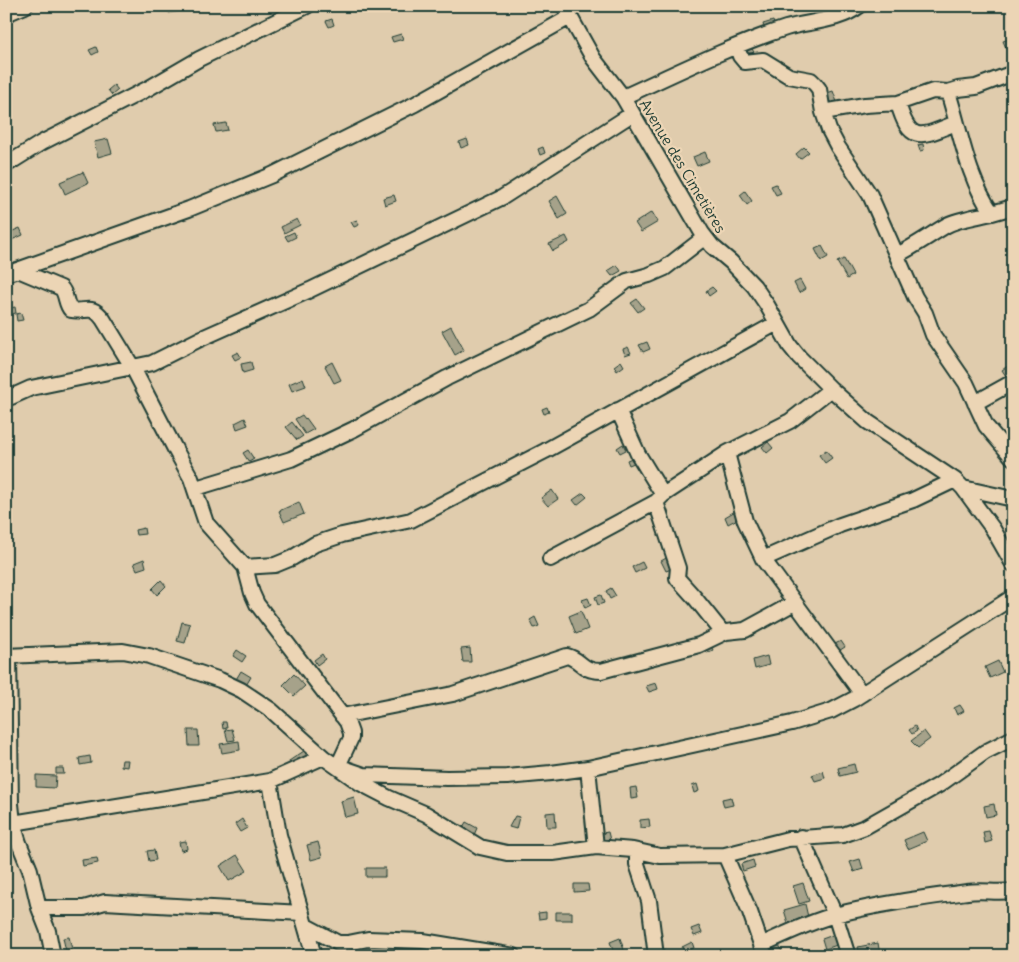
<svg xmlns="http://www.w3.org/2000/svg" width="1019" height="962" font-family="Delius,sans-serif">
  <rect width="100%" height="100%" fill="#e0ccad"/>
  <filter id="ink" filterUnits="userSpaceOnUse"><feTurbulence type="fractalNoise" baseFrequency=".02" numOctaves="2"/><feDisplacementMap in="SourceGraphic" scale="10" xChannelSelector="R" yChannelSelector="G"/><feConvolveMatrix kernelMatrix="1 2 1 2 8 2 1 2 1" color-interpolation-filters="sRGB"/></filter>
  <g filter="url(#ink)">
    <!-- building -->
    <path fill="#a6a28a" stroke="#1f3d34" d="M167,6h14v5l-12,2z
      M332,19l2,6 -5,2 -3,-6z
      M773,21l4,10 -11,3 -3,-10z
      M401,34l2,5 -10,3 -2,-5z
      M1013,38v10l-6,2 -4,-9z
      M96,47l2,5 -6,3 -3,-5z
      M751,47l4,7 -10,6 -4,-7z
      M114,85l4,5 -6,5 -4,-5z
      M833,91l4,11 -9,3 -4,-11z
      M226,123l2,7 -12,2 -2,-7z
      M108,139l4,14 -14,4 -4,-15z
      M467,139l2,6 -8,3 -2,-6z
      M923,144l1,6 -4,1 -2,-6z
      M543,147l2,6 -5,2 -2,-6z
      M804,147l5,5 -9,7 -4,-5z
      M705,152l4,9 -12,5 -4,-9z
      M83,172l5,11 -23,11 -5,-12z
      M776,184l5,9 -5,2 -5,-9z
      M745,191l7,10 -5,4 -7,-10z
      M394,195l2,6 -11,4 -2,-7z
      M557,196l10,18 -8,5 -10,-18z
      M652,212l6,10 -17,10 -6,-9z
      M297,219l3,6 -16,8 -3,-6z
      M357,220l2,5 -5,2 -3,-5z
      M20,228l3,7 -16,7 -1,-8z
      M294,232l2,5 -8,4 -3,-5z
      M566,236l3,6 -16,9 -4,-7z
      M822,246l6,11 -7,4 -6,-12z
      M844,259l9,16 -6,4 -10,-17z
      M617,265l4,6 -9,5 -4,-5z
      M800,280l5,9 -6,4 -5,-10z
      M712,287l4,4 -7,5 -3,-5z
      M637,299l7,9 -6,4 -7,-9z
      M15,307l1,6 -5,1 -1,-6z
      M21,313l2,7 -6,1 -1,-7z
      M451,326l13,24 -9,5 -13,-24z
      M647,342l3,7 -7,3 -4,-7z
      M628,347l3,6 -6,2 -2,-6z
      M238,352l3,5 -6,3 -3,-5z
      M621,361l3,5 -7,5 -3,-5z
      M251,362l2,8 -10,3 -2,-9z
      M332,362l9,18 -7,3 -9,-17z
      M1012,363l1,9 -7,4 -4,-6z
      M303,378l3,8 -14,5 -3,-7z
      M547,407l2,5 -5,2 -2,-5z
      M302,415l3,4 1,-1 8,11 -9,5 -10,-15z
      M245,418l3,7 -11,4 -2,-6z
      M292,422l11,14 -6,4 -11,-13z
      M768,442l5,6 -6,5 -5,-6z
      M623,444l3,6 -6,3 -3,-5z
      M248,450l6,9 -5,3 -6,-9z
      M826,450l6,8 -7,5 -6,-8z
      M632,458l2,5 -5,2 -2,-5z
      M552,490l6,9 -10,7 -7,-8z
      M583,493l4,4 -10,8 -4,-5z
      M299,502l5,12 -20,8 -5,-11z
      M737,510l4,7 -13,7 -3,-7z
      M144,528l1,6 -9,1 -1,-5z
      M668,557l6,11 -8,3 -5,-10z
      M144,559l2,8 -9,3 -3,-7z
      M642,562l3,6 -10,5 -3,-6z
      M161,580l5,6 -9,9 -5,-6z
      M611,588l5,8 -6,3 -4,-8z
      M601,595l3,8 -6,2 -3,-8z
      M588,598l3,7 -6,3 -3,-8z
      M581,611l7,18 -12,5 -7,-18z
      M535,617l4,9 -5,2 -4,-8z
      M182,622l8,2 -5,19 -8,-2z
      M841,641l4,6 -8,5 -4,-7z
      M711,646l2,4 -6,3 -2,-4z
      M470,648l1,14h-8l-2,-13z
      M237,650l9,6 -4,6 -9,-6z
      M322,654l3,5 -8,6 -3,-5z
      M767,656l2,9 -14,4 -2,-9z
      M998,661l5,11 -13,6 -5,-11z
      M241,671l10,6 -6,10 -10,-6z
      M294,674l11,12 -11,10 -11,-11z
      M656,683l2,6 -9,3 -3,-6z
      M960,705l4,6 -7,4 -3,-7z
      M222,722h4l1,6 -4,1z
      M915,726l2,5 -5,3 -3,-4z
      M232,729l3,11 -7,1 -3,-11z
      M188,730h10l1,16h-10z
      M924,731l6,8 -12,9 -7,-7z
      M239,741l1,9 -18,3 -2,-9z
      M304,751l3,5 -15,10 -3,-5z
      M90,756l1,7 -11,2 -1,-7z
      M122,760h6l-1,7 -6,-1z
      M854,764l2,8 -16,4 -2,-8z
      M56,768h7l1,6h-8z
      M823,771l2,7 -10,3 -3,-6z
      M36,775l20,1 -1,12 -19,-1z
      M697,784l2,7 -5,2 -2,-7z
      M636,787l2,11 -7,1 -1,-11z
      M354,797l4,17 -13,3 -4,-16z
      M731,797l2,8 -9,2 -2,-8z
      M994,804l2,11 -10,2 -2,-11z
      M555,812l1,15h-9l-1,-14z
      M515,816l4,1 -3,12 -7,-2z
      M242,819l5,9 -7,4 -5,-8z
      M649,819l1,8 -10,1v-8z
      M466,822l11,6 -3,7 -12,-6z
      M989,831l3,10 -7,2 -2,-11z
      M608,832l2,8 -12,2 -1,-8z
      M923,832l4,9 -19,8 -4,-9z
      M186,841l1,8 -6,2 -2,-9z
      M318,842l4,15 -11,3 -4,-15z
      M154,850l2,10 -7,1 -2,-10z
      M237,855l10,16 -18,10 -9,-15z
      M97,858l1,5 -15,3 -1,-6z
      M860,859l3,10 -9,3 -4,-10z
      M753,860l2,7 -12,4 -2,-7z
      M366,868h19v9h-19z
      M803,883l6,18 -10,3 -6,-18z
      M574,884h14l1,7 -15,1z
      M805,904l3,13 -20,6 -4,-13z
      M546,912v6l-7,1 -1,-6z
      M556,912h16v8h-16z
      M699,926l3,7 -8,3 -3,-7z
      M836,934l4,10 -15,5 -3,-10z
      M69,937l3,12 -6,2 -3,-13z
      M620,938l6,18h-11l-5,-14z
      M692,942l2,6 -10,4 -2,-5z
      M878,943l2,12 -20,1 -2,-9z
      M779,944l3,8 -9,4 -4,-8z"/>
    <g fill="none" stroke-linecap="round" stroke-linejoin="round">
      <!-- minor casing -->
      <g stroke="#1f3d34" stroke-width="18">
        <path id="minor" d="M564,6l29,52 30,39 79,136 10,13 19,16 23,24 13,19 23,41 9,11 32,32 37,33 87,58 8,8 30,41 20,35
          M6,14l19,-8
          M737,46l3,10 5,6 18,-2 26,16 22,4 4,4 4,5 4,23 6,18 9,17 32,48 45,102 10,16 8,22 33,48 20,43 27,32
          M1013,73l-37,14 -18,2 -10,3c13,41 19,85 44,121l21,-6
          M623,97c53,-24 107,-51 163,-69 23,-7 52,-6 73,-22
          M898,103c12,42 23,34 58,20
          M823,112l42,-7 33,-2 35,-12 15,1
          M6,165l35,-22 108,-55 50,-29 108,-53
          M897,255c18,-9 33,-20 50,-30 11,-6 33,-9 45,-12
          M18,270l43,18c6,6 4,16 10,22 15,3 20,-7 32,9l30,49 42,81 16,29 15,45 39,44 7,26 5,11 90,118 4,11v5l-13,28 26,9 83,3 60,-1 44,-4 37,-5 204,-45 39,-12 23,-12 159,-102
          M6,274l183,-65 83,-34 143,-71 155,-87
          M6,396l5,1 20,-9 121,-25 48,-24 110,-49 193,-93 129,-83
          M975,403l38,-21
          M618,410l20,44 25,41
          M727,453l18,68 18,38 99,135
          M196,488l95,-29 63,-30 93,-51 142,-69 38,-28 22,-6 16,-7 40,-31
          M963,488l50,11
          M656,502l22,66 -1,10 18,20 28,35
          M550,559l106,-57 7,-7 64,-42 63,-32 41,-32
          M763,559l77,-34 73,-25 42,-20
          M245,567l30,-2 17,-7 23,-14 27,-9 69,-15 134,-69 232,-128
          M9,655l2,149 2,19 6,20 11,27 9,38 9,23 5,25
          M6,656l117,-5 26,5 71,24 21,10 30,20 52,47 37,26 29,15 37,16 54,33 27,6h46l43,-6 37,3 27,6 65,-1 63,-16 55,-4 22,-8 74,-42 46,-33 28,-14
          M342,716l111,-22 114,-38c15,4 14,15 34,15l98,-26 27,-13 19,-2 49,-27
          M588,768l8,79
          M270,781l9,54 35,121
          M13,823l257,-42 53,-24
          M801,837l34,78 13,41
          M637,851v13l12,37 7,55
          M725,855l25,57 15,44
          M39,908h45l21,-6 17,1 180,10
          M306,926l32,17h10l20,-4 55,2 91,15
          M761,945c24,-11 48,-23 74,-30 43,-11 88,-17 132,-23 15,-2 30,1 46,-1"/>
      </g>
      <!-- minor -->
      <use href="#minor" stroke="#ecd5b5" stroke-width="14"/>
    </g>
  </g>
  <g text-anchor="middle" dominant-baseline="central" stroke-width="4.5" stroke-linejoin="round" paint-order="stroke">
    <!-- street labels -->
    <g font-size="15" fill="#1f3d34" stroke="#ecd5b5">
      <text transform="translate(683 166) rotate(59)">Avenue des Cimetières</text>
    </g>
  </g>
  <!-- margin -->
  <rect width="1019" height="962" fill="none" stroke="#ecd5b5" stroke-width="25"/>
  <rect x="12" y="12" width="994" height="937" fill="none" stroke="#1f3d34" stroke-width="2" filter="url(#ink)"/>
</svg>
